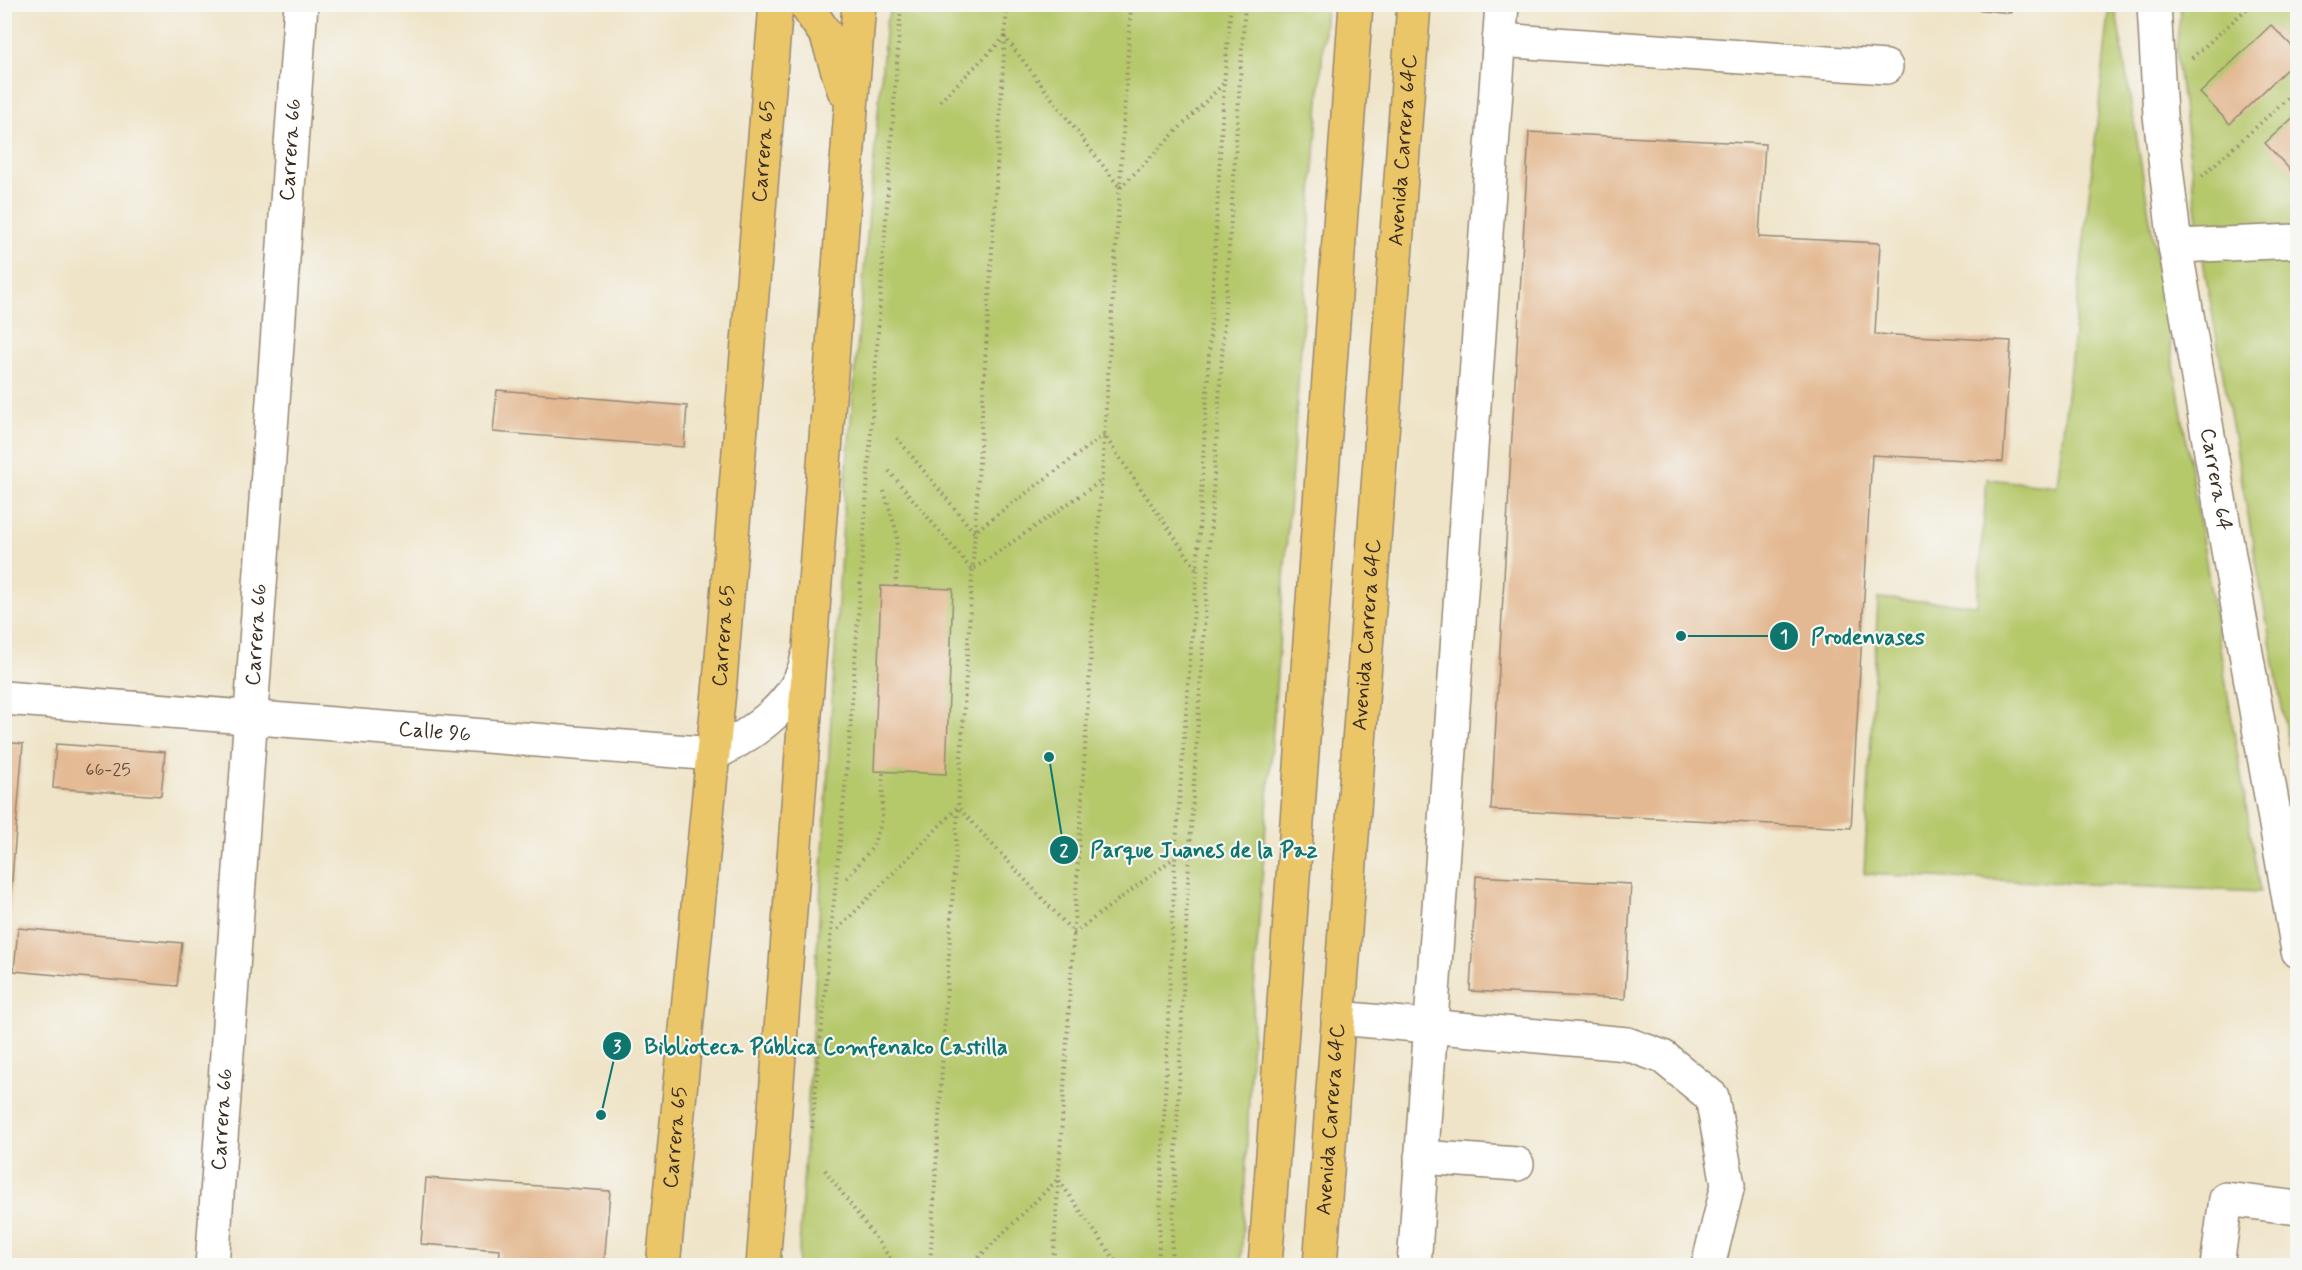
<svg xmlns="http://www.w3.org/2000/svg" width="2302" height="1270" font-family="Mynerve,sans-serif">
  <rect width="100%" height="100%" fill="#f6f6f2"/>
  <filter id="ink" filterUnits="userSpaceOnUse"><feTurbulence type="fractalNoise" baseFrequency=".0167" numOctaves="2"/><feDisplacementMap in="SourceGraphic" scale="12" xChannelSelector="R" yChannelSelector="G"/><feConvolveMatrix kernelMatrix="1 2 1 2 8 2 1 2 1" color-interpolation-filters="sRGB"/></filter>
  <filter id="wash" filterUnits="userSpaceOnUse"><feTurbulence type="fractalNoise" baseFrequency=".008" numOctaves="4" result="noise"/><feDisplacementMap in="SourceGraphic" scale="24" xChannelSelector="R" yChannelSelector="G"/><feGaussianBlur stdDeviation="1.35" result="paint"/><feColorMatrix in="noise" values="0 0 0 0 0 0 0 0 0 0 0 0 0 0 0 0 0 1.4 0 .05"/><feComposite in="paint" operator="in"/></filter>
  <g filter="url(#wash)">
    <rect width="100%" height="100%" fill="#efe4c8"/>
    <!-- green -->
    <path fill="#b5c86b" stroke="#787944" stroke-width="1.5" d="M893,5h433l-71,970 -14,290 -443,1 47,-779 41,-465z
      M2110,5h5l145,887 -396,-18 14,-276 99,7 10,-126 70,7z
      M2181,5h116v788l-93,-527 -28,-216z"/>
    <g id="blocks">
      <!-- building -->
      <path fill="#e3b993" d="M1933,5h79l-1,8z
        M2271,25l27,27v6l-68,66 -30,-31z
        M2298,113v59l-3,3 -30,-32z
        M1529,132l236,12 -6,93 121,6 -5,91 136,7 -8,121 -131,-7 -21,373 -360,-18z
        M497,390l190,16 -3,41 -191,-15z
        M881,586l72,3 -7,185 -72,-3z
        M4,742l19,2 -17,209h-2z
        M56,744l109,8 -4,44 -108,-8z
        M1476,876l155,8 -6,115 -155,-8z
        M18,928l164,15 -5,43 -163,-15z
        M426,1178l184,13 -6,75h-105l1,-16 -79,-6z"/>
    </g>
  </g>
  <g filter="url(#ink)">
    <use href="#blocks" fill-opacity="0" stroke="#958773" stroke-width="1.5"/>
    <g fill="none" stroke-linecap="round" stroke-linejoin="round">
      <!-- minor casing -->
      <g stroke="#958773" stroke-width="36">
        <g id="minor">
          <path id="s1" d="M2154,4l6,111 15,131 123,705"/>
          <path d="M1499,40l387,27"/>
          <path d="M2175,246l123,-5"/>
          <path id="s2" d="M4,698l710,56c40,-21 85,-51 94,-98"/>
          <path d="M1338,1018l289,26 36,13 49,40 16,88 -20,81"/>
          <path d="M1421,1157l96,7"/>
          <path id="s3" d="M212,1266l89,-1262"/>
          <path d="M1414,1266l88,-1262"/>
          <path d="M2217,1266l9,-67 72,9"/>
        </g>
      </g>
      <!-- major casing -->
      <g stroke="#958773" stroke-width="36">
        <g id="major">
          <path d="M805,4l22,32 17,54"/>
          <path id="s4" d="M663,1266l57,-585 56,-677"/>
          <path d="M763,1266l96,-1262"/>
          <path d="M1265,1266l91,-1262"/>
          <path id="s5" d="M1320,1266l94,-1262"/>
        </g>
      </g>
      <!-- path -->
      <path stroke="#958773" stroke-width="4" stroke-dasharray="1.5 4.5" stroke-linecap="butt" d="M2192,58l60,-54
        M940,101l65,-64 115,151 103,-104
        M2202,176l96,-87
        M897,438l77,94 130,-97 93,135
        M889,471l83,99 129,-89
        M884,491l13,42 -1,54
        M847,878l25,-30 10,-28 1,-48
        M838,929l120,-122 116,126 100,-75
        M812,1128l37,-382 52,-742
        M825,1170l71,96
        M930,1266l77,-1262
        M970,1266l88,-87 61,87
        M1053,1266l78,-1262
        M1158,1266l17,-409 22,-287 27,-486 7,-80
        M1171,1266l18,-407 56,-855"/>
      <!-- minor -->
      <use href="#minor" stroke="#fff" stroke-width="33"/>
      <!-- major -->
      <use href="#major" stroke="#ebc669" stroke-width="33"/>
    </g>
  </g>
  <g text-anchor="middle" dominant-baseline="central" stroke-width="4.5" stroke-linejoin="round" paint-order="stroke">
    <!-- number labels -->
    <g font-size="18" fill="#654e3b">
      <text x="108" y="770">66-25</text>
    </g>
    <!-- street labels -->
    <g font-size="21" fill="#3b2a1e" stroke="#f6f6f2">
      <text stroke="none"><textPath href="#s3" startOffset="1119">Carrera 66</textPath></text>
      <text stroke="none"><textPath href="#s5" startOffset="1119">Avenida Carrera 64C</textPath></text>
      <text stroke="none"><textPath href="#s4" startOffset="1119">Carrera 65</textPath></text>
      <text stroke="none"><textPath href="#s1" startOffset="480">Carrera 64</textPath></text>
      <text stroke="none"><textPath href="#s3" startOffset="633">Carrera 66</textPath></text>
      <text stroke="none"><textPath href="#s4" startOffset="633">Carrera 65</textPath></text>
      <text stroke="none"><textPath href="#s5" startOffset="633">Avenida Carrera 64C</textPath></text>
      <text stroke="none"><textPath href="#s2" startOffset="432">Calle 96</textPath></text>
      <text stroke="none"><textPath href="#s3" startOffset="147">Carrera 66</textPath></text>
      <text stroke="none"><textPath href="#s5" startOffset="147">Avenida Carrera 64C</textPath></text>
      <text stroke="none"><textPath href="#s4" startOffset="129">Carrera 65</textPath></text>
    </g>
  </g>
  <!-- callouts -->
  <path fill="none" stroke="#0f766e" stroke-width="2" d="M1681 636L1784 636M1049 757L1064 850M601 1115L617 1046"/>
  <g fill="#0f766e" stroke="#f6f6f2" stroke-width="2">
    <circle cx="1681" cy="636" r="6"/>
    <circle cx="1049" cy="757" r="6"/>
    <circle cx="601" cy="1115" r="6"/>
    <circle cx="1784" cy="636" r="15"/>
    <circle cx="1064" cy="850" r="15"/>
    <circle cx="617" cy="1046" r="15"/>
  </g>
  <g font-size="18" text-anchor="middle" font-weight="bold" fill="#fff">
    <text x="1784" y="642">1</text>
    <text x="1064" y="856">2</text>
    <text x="617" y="1052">3</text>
  </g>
  <g font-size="22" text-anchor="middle" font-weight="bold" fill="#0f766e" stroke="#f6f6f2" stroke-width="4.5" stroke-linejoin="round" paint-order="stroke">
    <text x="1868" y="644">Prodenvases</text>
    <text x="1204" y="857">Parque Juanes de la Paz</text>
    <text x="826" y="1054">Biblioteca Pública Comfenalco Castilla</text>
  </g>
  <!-- margin -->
  <rect width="2302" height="1270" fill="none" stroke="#f6f6f2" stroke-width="24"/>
</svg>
